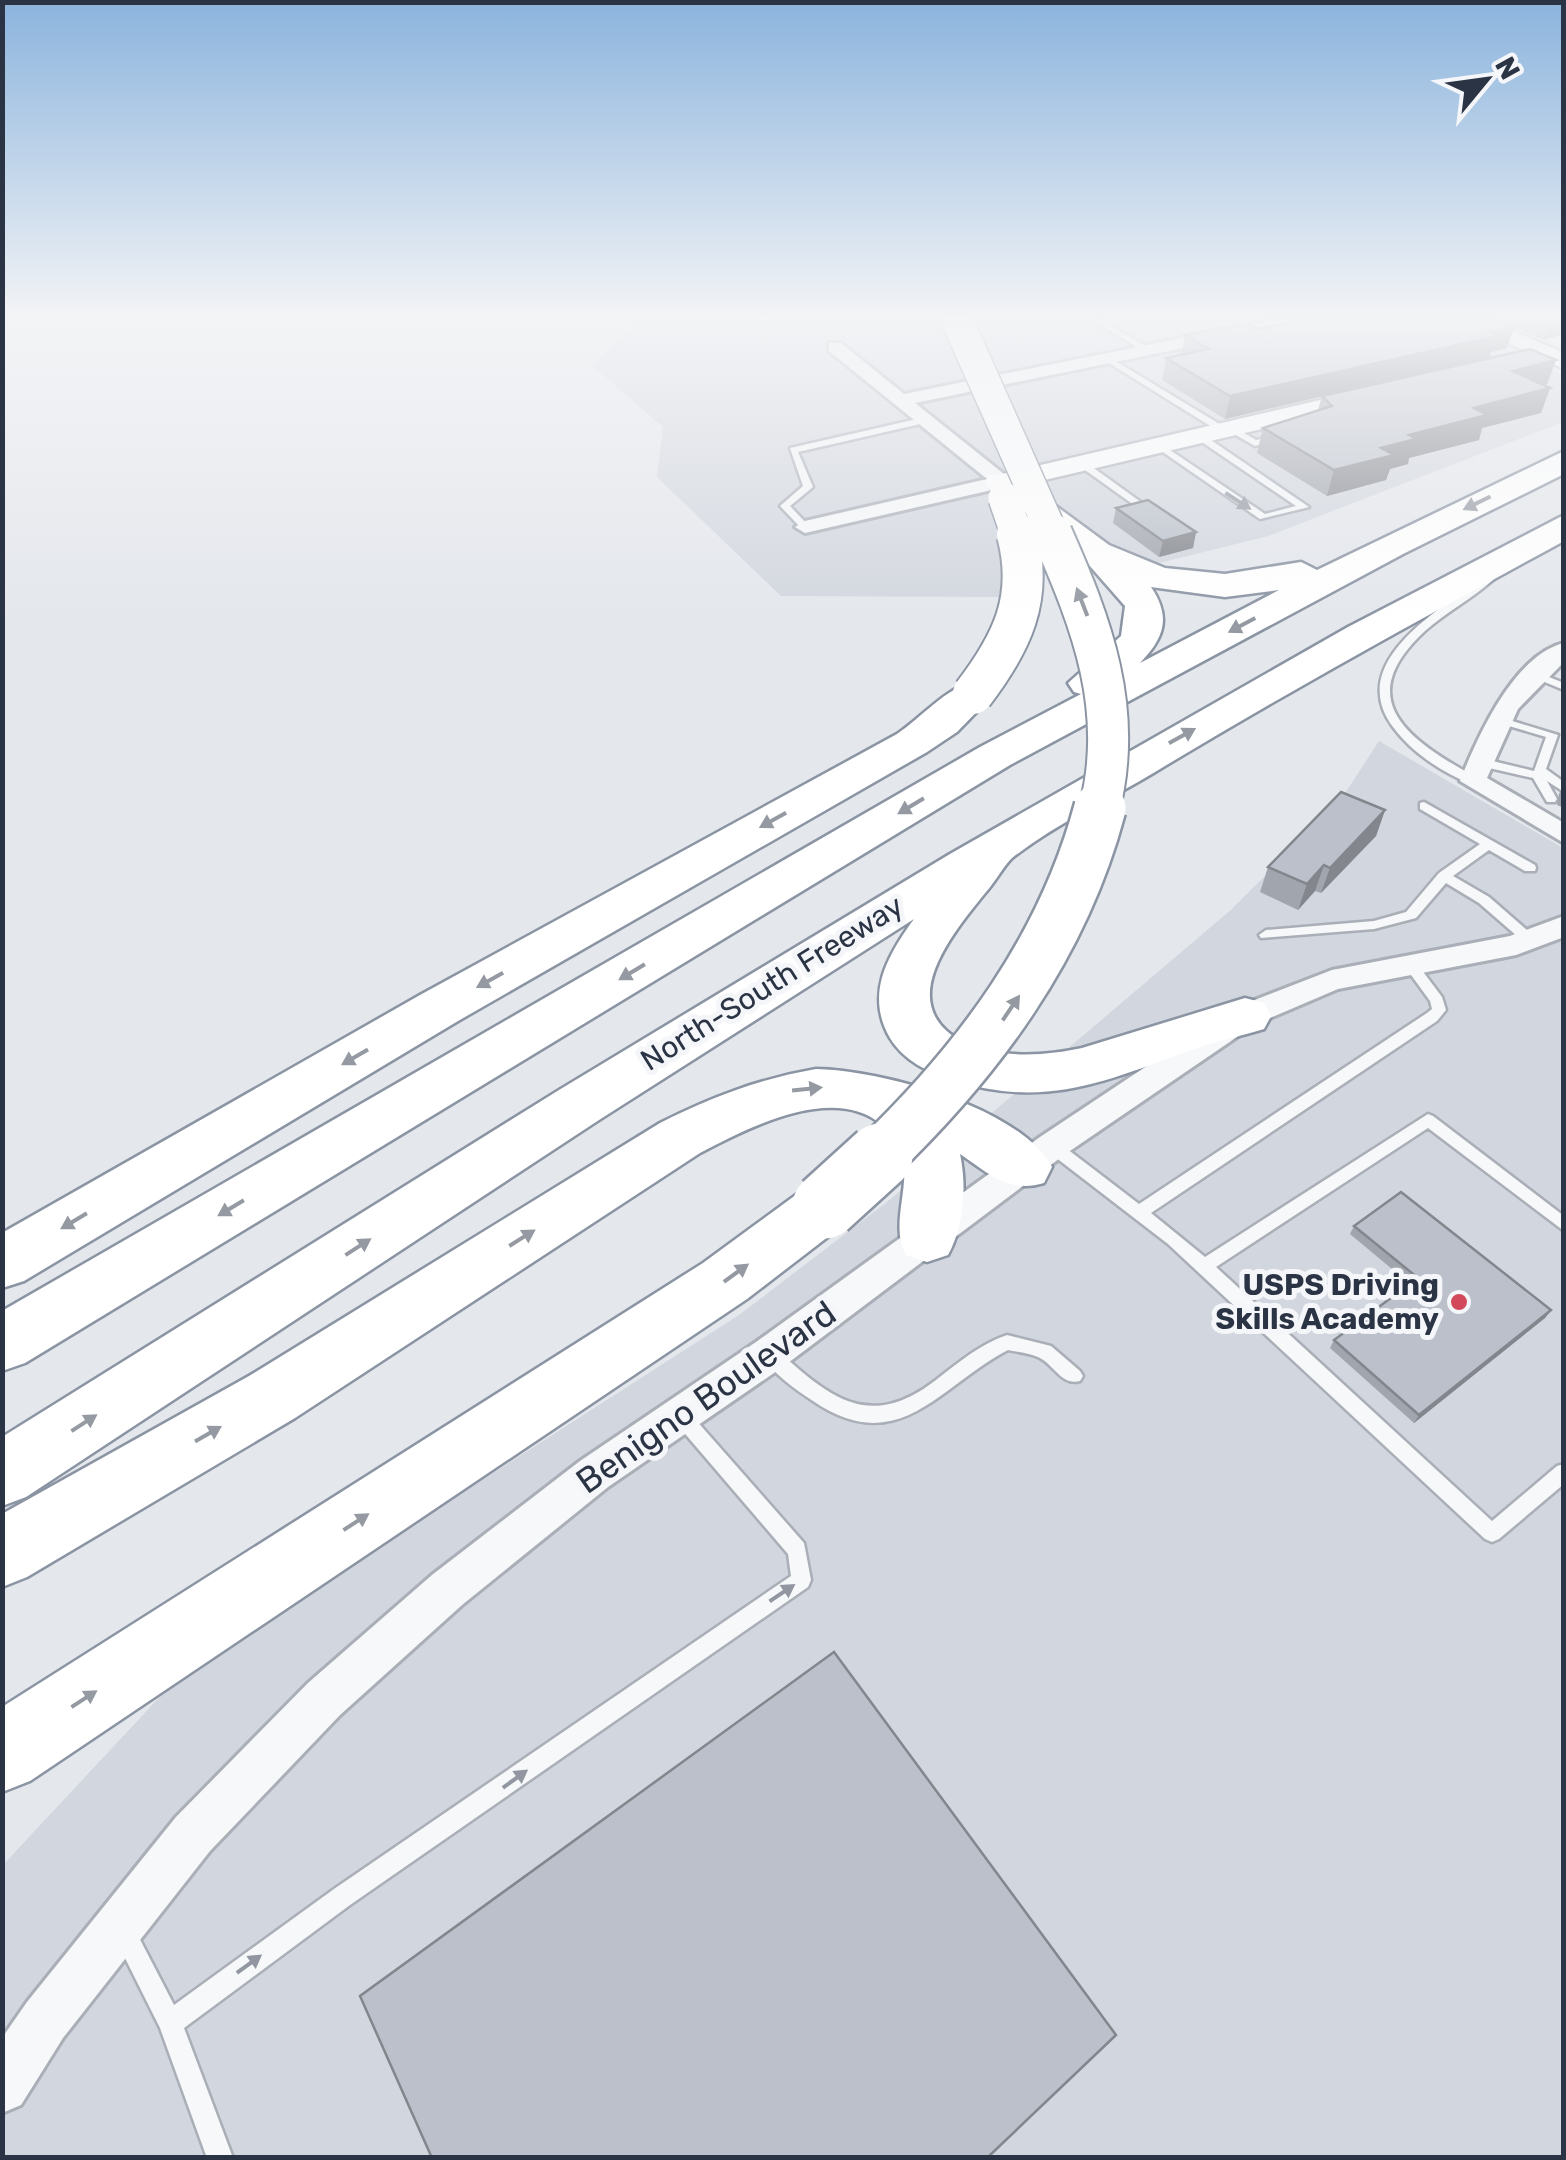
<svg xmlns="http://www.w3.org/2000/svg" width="1566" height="2160" font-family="Rubik,sans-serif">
  <rect width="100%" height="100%" fill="#e4e7ec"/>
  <!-- built -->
  <path fill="#d2d6de" d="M640,320h810l113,55v47l-295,114 -149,37 -56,-43 -58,41 -4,26 -220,-1 -124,-119 6,-50 -71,-62z
    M1379,741l184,107v1309h-1560l-1,-291 180,-193 557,-358 148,-113 345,-293 110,-111z"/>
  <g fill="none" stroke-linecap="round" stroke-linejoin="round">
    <!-- lane casing -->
    <g stroke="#a9aeb7" stroke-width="5">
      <path id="lane" d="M1092,320h9l51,30 -7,2z
        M1107,356l119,72 1,2 -7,2 -116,-72 -1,-2z
        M926,417l4,3 -1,2 -131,30 15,35 -23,19 18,19v4h-6l-22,-23 23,-20 -13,-38z
        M1232,426l24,14 23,-5 4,3 -28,8 -26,-15v-4z
        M1196,434h6l107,73 -49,12 -106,-73 7,-2 104,70 31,-8 -100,-68z
        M1078,461h6l72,52 -8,2 -70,-50z
        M1484,578l9,2c-21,19 -47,32 -68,51 -77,71 -12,111 52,147l2,3 -6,4c-30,-12 -61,-32 -80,-58 -48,-64 46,-118 91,-149z
        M1534,671l30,12v7l-34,-14v-4z
        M1496,716l62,19 -12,34 18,13v10l-17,-11 10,18 -2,3h-8l-14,-24 -57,-13 -2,-3 6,-4 54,13 12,-34 -54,-16 -2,-2z
        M1424,802l111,63 1,3 -1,3h-10l-36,-21 -36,26 36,21 46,40 2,3 -2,3h-10l-46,-40 -33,-20 -30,35 -42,11 -113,9 -2,-3 7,-5 108,-9 32,-9 33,-39 41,-29 -60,-35v-6z
        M1410,959l5,2 27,36 4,13 -9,11 -286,192 54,44 223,-143 5,2 131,100v15l-136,-103 -212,139 276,254 65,-55 7,-2v20l-65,55 -7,3 -7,-3 -317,-295 -122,-94 -2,-4 2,-4h12l81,62 288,-191 5,-4 -2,-8 -27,-37z
        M1007,1335l44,11 29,25 3,5 -3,5c-18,5 -25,-15 -40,-23 -9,-5 -22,-6 -32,-8 -68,35 -109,110 -195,51 -18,-12 -41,-28 -52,-47l3,-5 6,-3 6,3c53,48 93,83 160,31 22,-17 44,-36 71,-45z
        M681,1408l6,2 117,133 7,37 -3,7 -458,318 -166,123 49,130h-26l-47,-130 -47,-94 4,-8 8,-4 8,4 41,79 160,-116 457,-313 -3,-22 -113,-132 -3,-6 3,-6z"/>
    </g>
    <!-- street casing -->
    <g stroke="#a9aeb7" stroke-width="6">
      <path id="street" d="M1272,320h31l-8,5 -380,78 94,75v8l-204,47 -10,-6 10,-6 182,-42 -158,-128v-8h12l63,51z
        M1564,643v19l-46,47 -31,69 77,45v20l-104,-62c17,-43 54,-126 104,-138z
        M1564,916v21l-48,18 -178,34 -82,35 -192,131 -280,211 -176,121 -146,118 -122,110 -130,136 -147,187 -42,67 -19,8v-75l25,-36 149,-185 132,-134 124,-108 148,-114 176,-119 284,-205 194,-129 98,-38 178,-34z"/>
    </g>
    <!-- secondary casing -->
    <g stroke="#a9aeb7" stroke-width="5">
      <path id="secondary" d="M1458,320h30l76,33v16z
        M1376,387l9,3 4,5 -4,5 -383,90 -14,-8 14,-8z"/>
    </g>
    <!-- highway casing -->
    <g stroke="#8b94a3" stroke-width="5">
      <path id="highway" d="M1564,451v23l-161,80 -393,211 -985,598 -23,8v-60l978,-564 101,-53 -7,-2 -6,-9 53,-47 4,-30 -36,-41 -99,-76 -5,-7 5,-7h24l95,70 56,23 60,6 76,-12 16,8zM1151,587l74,10 54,-7 -139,73c25,-26 31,-46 11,-76z
        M1564,515v26c-138,75 -275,150 -409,231 -46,28 -100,52 -143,86 -7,6 -17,24 -26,34 -34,42 -94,113 -23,150 35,17 83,14 119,6l163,-50 19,5 7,13 -7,13c-27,8 -55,14 -81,24 -84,31 -141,55 -231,27 -24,-8 -48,-19 -62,-42 -25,-43 -3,-82 24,-119l-315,201 -573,377 -24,9v-69l557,-347 391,-236 398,-227z
        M973,682l15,3 6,9 -37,38 -30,20 -469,269 -434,260 -22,7v-55l418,-238 477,-261c24,-16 49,-46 76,-52z
        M816,1069c64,1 204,38 236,98l-8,16c-35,11 -56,-10 -84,-29 7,33 4,72 -12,101l-21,7 -21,-7c-15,-28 1,-59 -2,-91 -2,-17 -9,-28 -22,-39 -48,-42 -135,3 -182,28l-405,265 -268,159 -25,10v-73l247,-138 411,-253c51,-26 99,-44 156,-54z
        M825,1183l21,6 9,17 -9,17 -99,76 -717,482 -28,11v-85l701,-444 101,-74z"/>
    </g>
    <!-- lane -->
    <use href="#lane" fill="#f7f8fa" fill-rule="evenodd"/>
    <!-- street -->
    <use href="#street" fill="#f7f8fa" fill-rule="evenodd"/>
    <!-- secondary -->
    <use href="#secondary" fill="#fff" fill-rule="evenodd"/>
    <!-- highway -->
    <use href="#highway" fill="#fff" fill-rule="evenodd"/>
    <!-- highway-bridge-far3 casing -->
    <g stroke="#8b94a3" stroke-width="34" stroke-linecap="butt">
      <path id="highway-bridge-far3" d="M957,320l96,216
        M1004,498l13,38"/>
    </g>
    <!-- highway-bridge-far2 casing -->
    <g stroke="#8b94a3" stroke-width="44" stroke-linecap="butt">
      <path id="highway-bridge-far2" d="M1052,534c40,90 73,177 47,276
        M973,694c39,-51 61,-96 44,-160"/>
    </g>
    <!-- highway-bridge-far1 casing -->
    <g stroke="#8b94a3" stroke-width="56" stroke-linecap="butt">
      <path id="highway-bridge-far1" d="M877,1158c102,-98 186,-211 223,-350"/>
    </g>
    <!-- highway-bridge casing -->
    <g stroke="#8b94a3" stroke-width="70" stroke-linecap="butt">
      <path id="highway-bridge" d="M825,1206l55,-50"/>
    </g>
    <!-- highway-bridge-far3 -->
    <use href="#highway-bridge-far3" stroke="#fff" stroke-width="31"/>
    <!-- highway-bridge-far2 -->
    <use href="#highway-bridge-far2" stroke="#fff" stroke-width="40"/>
    <!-- highway-bridge-far1 -->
    <use href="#highway-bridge-far1" stroke="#fff" stroke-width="51"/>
    <!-- highway-bridge -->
    <use href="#highway-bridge" stroke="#fff" stroke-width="65"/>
  </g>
  <!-- wall -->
  <path fill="#a1a5ae" d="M1301,320h263v14l-21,6 -29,-13 -7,21 -16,4 -1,5 66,3 -9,24 -4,1 7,3 -9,25 -59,15 -3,12 -70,18 -1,6 -18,5 -4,11 -59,16 -70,-43 6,-25 55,-18 4,-14 -97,23 -63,-39 4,-22 15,-3 4,-20 73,-6z
    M1116,508l80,24 -3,16 -34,9 -46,-34z
    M1564,784v24l-7,-3 2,-11z
    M1385,810l-9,26 -55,57 -6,-2 -17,19 -38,-18 8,-25z
    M1354,1226l197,84 -6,8 -131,105 -84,-75 4,-8 76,-56 -60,-50z"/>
  <!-- shaded-wall -->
  <path fill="#83868d" d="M1550,320h14v14l-21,6z
    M1514,327l-7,21 -16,4 -1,5 -265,62 5,-23z
    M1556,360l-9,24 -43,11 9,-24z
    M1550,388l-9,25 -59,15 -3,12 -70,18 -1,6 -18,5 -4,11 -59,16 7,-26 75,-35 65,-27z
    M1196,532l-3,16 -34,9 4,-16z
    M1385,810l-9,26 -55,57 9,-25z
    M1324,865l-9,26 -17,19 9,-26z
    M1551,1310l-6,8 -131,105 5,-8z"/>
  <!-- building -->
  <path fill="#bbc0ca" stroke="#83868d" stroke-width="2.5" d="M1301,320h199l14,7 -24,5 7,4 -267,60 -64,-38 43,-9 -24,-14 62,-12 11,6z
    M1530,349l26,11 -43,11 37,17 -76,20 13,7 -78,20 7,4 -35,9 13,7 -60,15 -71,-42 69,-22 -10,-10z
    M1148,500l48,32 -33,9 -47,-33z
    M1341,792l44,18 -55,58 -6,-3 -17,19 -39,-17z
    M1401,1192l150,118 -132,105 -85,-75 84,-62 -64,-52z
    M834,1652l282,383 -129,123h-555l-72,-162z"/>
  <!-- one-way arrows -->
  <defs><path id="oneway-solid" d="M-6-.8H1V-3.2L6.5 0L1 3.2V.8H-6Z" transform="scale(2.5)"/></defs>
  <g fill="#9196a0">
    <use href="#oneway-solid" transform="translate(1238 501) rotate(33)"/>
    <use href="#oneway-solid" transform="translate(782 1593) rotate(-34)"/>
    <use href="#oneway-solid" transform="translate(515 1779) rotate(-36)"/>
    <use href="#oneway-solid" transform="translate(249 1964) rotate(-36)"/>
  </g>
  <g fill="#959aa2">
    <use href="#oneway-solid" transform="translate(1477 503) rotate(154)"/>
    <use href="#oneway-solid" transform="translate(1082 602) rotate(-111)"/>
    <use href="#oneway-solid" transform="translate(1242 625) rotate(152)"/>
    <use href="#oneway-solid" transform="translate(1182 736) rotate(-29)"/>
    <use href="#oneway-solid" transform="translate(911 806) rotate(149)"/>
    <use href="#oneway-solid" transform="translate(773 820) rotate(151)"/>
    <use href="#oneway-solid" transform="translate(632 972) rotate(149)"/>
    <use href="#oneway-solid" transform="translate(490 980) rotate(151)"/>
    <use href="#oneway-solid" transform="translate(1011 1008) rotate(-56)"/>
    <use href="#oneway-solid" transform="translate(355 1057) rotate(150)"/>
    <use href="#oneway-solid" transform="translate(807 1089) rotate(-6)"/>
    <use href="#oneway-solid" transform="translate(231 1208) rotate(149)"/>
    <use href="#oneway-solid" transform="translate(74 1221) rotate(149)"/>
    <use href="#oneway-solid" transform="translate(522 1238) rotate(-32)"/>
    <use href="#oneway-solid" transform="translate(358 1247) rotate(-33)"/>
    <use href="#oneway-solid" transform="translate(736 1273) rotate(-36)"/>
    <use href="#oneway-solid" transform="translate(84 1423) rotate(-33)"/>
    <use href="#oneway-solid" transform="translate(208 1434) rotate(-30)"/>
    <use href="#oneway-solid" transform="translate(356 1522) rotate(-33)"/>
    <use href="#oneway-solid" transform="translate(84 1699) rotate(-33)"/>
  </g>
  <!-- sky -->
  <linearGradient id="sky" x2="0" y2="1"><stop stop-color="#8bb4dd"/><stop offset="0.51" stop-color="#f3f4f6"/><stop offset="1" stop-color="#f3f4f6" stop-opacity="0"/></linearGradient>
  <rect width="1566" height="622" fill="url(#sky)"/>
  <!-- markers -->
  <circle fill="#d1495b" stroke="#f4f6f9" stroke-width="4" cx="1459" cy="1302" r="10"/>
  <g text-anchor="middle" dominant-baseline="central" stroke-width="10" stroke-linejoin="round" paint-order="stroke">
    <!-- street labels -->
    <g font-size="30" fill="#2b3445" stroke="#f4f6f9">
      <text transform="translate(772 983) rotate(-32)">North-South Freeway</text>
    </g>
    <!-- poi labels -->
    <g font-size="30" font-weight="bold" fill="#2b3445" stroke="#f4f6f9" text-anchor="end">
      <text x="1439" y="1285">USPS Driving<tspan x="1439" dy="34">Skills Academy</tspan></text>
    </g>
    <!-- near-street labels -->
    <g font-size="35" fill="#2b3445" stroke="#f4f6f9">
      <text transform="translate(706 1397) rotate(-35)">Benigno Boulevard</text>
    </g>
  </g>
  <!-- border -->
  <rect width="1566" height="2160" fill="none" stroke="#2b3445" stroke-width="10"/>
  <!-- north arrow -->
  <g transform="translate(1486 80) rotate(61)" stroke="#f4f6f9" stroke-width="8" paint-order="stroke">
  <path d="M0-8L18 38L0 25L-18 38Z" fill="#2b3445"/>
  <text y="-15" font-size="28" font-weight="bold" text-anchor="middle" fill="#2b3445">N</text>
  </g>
</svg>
